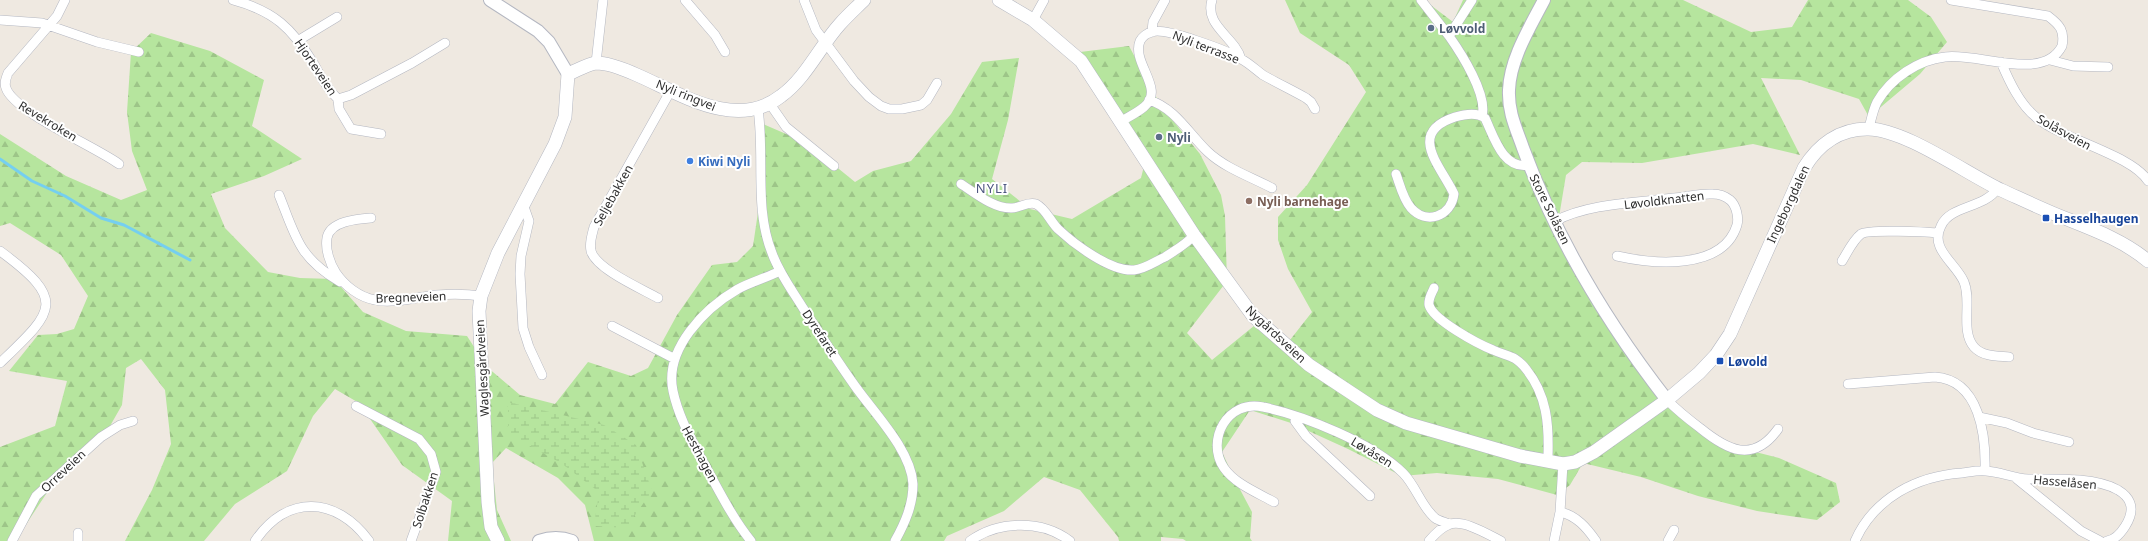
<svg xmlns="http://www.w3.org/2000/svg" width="2148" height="541" font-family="'Noto Sans',sans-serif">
  <defs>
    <pattern id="forest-firs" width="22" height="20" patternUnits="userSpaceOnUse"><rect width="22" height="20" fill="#b6e59e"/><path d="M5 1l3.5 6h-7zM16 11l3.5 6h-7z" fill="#9dc588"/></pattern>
    <pattern id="wetland-marsh" width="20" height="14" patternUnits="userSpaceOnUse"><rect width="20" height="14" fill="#b6e59e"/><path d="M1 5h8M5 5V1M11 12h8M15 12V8" fill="none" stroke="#9dc588"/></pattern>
  </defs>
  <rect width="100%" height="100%" fill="#efe9e1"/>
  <!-- forest -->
  <path fill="url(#forest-firs)" d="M1285,0h139l29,22 10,-22h220l68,32 41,-5 16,-27h100l23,17 16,25 -27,32 -51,43 -10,-18 -58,-19 -40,-2 39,77 -47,-11 -111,19 -60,-1 -16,13 -10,60 100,154 45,39 39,20 39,10 57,25 4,19 -23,18 -60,-9 -59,-15 -57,-19 -58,-14 -13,22 -13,10 -59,-16 -61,-6 -35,3 -54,-27 -57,-26 -41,-13 -28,42 13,28 17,32 -2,26 2,3h-66l-3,-2 -22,-2v4h-42l-1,-4 -38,-47 -36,-13 -40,34 -57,25 -3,5h-350l-9,-36 -27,-27 -52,-30 -14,15 5,47 14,31h-63l4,-40 -50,-36 -43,-62 -24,-14 -22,27 -26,55 -52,33 -31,37h-79l27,-51 19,-46 -6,-54 -24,-31 -15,9 -4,37 -16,28 -46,40 -45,68h-15v-94l55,-21 12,-45 -58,-10 29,-36 19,-1 17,-5 14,-33 -27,-41 -51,-32 -10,3v-92l66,42 55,24 26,-10 -15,-39 -5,-39 4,-60 20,-19 59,18 54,29 -12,46 50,33 -38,17 -53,18 14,34 43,44 32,6 34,1 29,33 43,19 61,5 20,31 33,28 35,9 33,-42 43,14 17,-8 29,-53 35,-50 25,-3 16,-16 9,-61 1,-61 44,19 48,39 18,-11 38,-10 40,-47 31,-52 37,-4 -11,62 -16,59 38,30 42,10 69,-41 4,-16 -73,-109 57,-7 32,60 39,48 21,41 4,21 2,65 -40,52 25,27 48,-39 30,19 22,-28 -24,-43 -10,-29v-23l29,-32 59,-93 -17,-27 -49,-32z"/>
  <!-- wetland -->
  <path fill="url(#wetland-marsh)" d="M508,402l96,23 32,20 16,46 -26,37 -32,-2 5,-34 -38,-29 -53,-29z"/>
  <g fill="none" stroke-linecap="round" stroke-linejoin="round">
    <!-- stream -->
    <path stroke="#75cff0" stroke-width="3" d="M0,159l32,22 33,15 36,22 23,7 66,35"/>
    <!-- minor casing -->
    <g stroke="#b4b7c1" stroke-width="10">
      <path id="minor" d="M65,0l-8,16 -49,57c-2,5 -4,10 -2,15 8,24 90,59 113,76
        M233,0c41,11 59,28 81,64 7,13 13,25 24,35l13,-4 61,-32 33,-20
        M685,0l30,35 10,17
        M804,0l12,30 38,51 15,16 12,9 8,3h13l19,-4 6,-5 10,-17
        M1212,0c-8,26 23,37 29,59
        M1421,0l28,36
        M1472,0l-23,36c12,17 39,59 33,80
        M0,20l42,3 55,19 42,10
        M1033,20l11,-20
        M1152,31l1,-9 12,-22
        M299,40l38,-23
        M2050,60l23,6 35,1
        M2001,62c8,19 19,43 36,56 27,22 95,37 111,63
        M596,63l7,-63
        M338,99l1,10 12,20 30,5
        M1149,100c26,8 40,34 59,52 17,16 43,25 64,36
        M770,104l16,23 48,39
        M758,109c7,47 -4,100 14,144 7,20 20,37 31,55 17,26 34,53 52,78 19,27 56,64 58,98 0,21 -8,39 -18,57
        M1120,122c8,-5 17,-9 24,-15 22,-18 -13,-44 -4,-66 2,-4 7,-8 12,-9 12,-5 77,19 89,27 8,4 15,11 22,16 14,8 29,15 43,23l5,4 4,7
        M1869,128c2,-8 4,-18 8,-26 14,-24 41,-42 68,-45 33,-5 98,26 117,-11 3,-15 -2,-21 -14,-30l-97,-16
        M1396,174c4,11 7,25 15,34 15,17 40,9 43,-14 -13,-28 -48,-61 1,-77 10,-3 22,-5 30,1 9,19 18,52 44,47
        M961,184c14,9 33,25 51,24 8,0 16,-7 24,-4 10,5 14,17 22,25 16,15 53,43 76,41 11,-1 22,-9 31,-13 9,-6 22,-13 29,-22
        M1998,188c-14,21 -48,17 -57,38 -12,23 15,37 23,56 8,19 -4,49 10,65 9,10 24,9 35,10
        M279,195c17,42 19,62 61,87
        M523,204l6,17 -8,35 -1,18 3,54 6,19 13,28
        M371,218c-13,1 -41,3 -44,20 -2,11 3,26 9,35 9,13 23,24 39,27 17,4 43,-3 61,-5 15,-1 31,-1 45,1
        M1555,221c35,-18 80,-18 119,-23 12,-1 27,-5 39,-4 6,0 12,2 17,6 6,5 9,17 7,25 -14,46 -84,39 -120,31
        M0,251c68,50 54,60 0,112
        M1842,261c5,-8 11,-21 19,-27 7,-5 66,-2 77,-1
        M1434,288c-2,5 -6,11 -5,17 4,15 49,39 64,45 15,7 21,4 33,19 21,26 23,55 22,87l-3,4
        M658,298c-16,-9 -62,-29 -67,-47 -2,-8 1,-16 3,-24l77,-137
        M612,326l63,33
        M1848,384l87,-7c45,3 51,59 50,94
        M1667,400c10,10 21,19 33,28 27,22 53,36 78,1
        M356,406l63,33 12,15 5,18 -25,69
        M1297,417l-2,4 11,15 64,60
        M1979,417l28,6 26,10 36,9
        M2017,479l64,52 19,10
        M1274,502c-16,-9 -39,-18 -50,-34 -19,-28 4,-69 39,-61 40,8 111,37 140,66 13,13 18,33 32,45 4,3 10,4 14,6
        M1560,512c16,3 27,16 36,29
        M78,533v8
        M12,541l24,-45 65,-59 19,-12 13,-4
        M255,541c32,-47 81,-45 114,0
        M751,541c-19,-23 -35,-56 -50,-83 -11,-21 -23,-43 -28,-67 -9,-42 32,-83 65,-102 13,-7 28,-11 42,-18
        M970,541c28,-20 71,-22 100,0
        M1429,541c5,-6 12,-13 19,-16 14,-7 41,10 53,16
        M1554,541l6,-29 3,-48
        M1668,541l6,-11
        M1855,541c19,-43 62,-65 107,-68 8,-1 16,-3 24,-2 15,1 27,7 42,8 26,0 67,-2 90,11 5,3 10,7 12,13 5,13 -10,36 -23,38"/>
    </g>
    <!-- tertiary casing -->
    <g stroke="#b4b7c1" stroke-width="14">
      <path id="tertiary" d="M490,0l48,31 11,11 19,32
        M1544,0c-14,27 -34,59 -35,90 -1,22 7,38 14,58 34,92 84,175 144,252
        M539,541c12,-4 22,-4 33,0"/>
    </g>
    <!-- secondary casing -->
    <g stroke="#b4b7c1" stroke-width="14">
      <path id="secondary" d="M999,0l34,20 48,41 113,174 59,81 56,49 68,45 29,13 114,33 43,8 12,-2 19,-10 73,-52 32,-27 17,-18 14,-21 74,-166c14,-23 35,-39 63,-39 36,-1 100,45 134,61 20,9 41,19 61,27 30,12 61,23 86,44
        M498,541l-7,-14 -3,-25 -9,-191 2,-15 17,-43 57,-109 10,-27 3,-43c8,-3 20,-10 28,-11 13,0 30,7 41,12 44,19 99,56 144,21 25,-18 39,-50 59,-72 8,-9 16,-16 24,-24"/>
    </g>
    <!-- minor -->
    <use href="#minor" stroke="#fff" stroke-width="9"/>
    <!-- tertiary -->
    <use href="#tertiary" stroke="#fff" stroke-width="12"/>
    <!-- secondary -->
    <use href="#secondary" stroke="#fff" stroke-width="13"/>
  </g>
  <!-- markers -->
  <g fill="#5c6f8a" stroke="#fff" stroke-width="1.5">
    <circle cx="1431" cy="28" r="4"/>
    <circle cx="1159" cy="137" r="4"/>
  </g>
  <circle fill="#3f7fe0" stroke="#fff" stroke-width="1.5" cx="690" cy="161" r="4"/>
  <circle fill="#8d6e63" stroke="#fff" stroke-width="1.5" cx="1249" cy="201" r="4"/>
  <g fill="#1a4fb4" stroke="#fff" stroke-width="1.5">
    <rect x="2042" y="214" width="8" height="8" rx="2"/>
    <rect x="1716" y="357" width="8" height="8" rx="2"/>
  </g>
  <g text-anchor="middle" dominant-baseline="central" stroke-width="4" stroke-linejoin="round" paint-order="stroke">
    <!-- service labels -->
    <g font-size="12" font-weight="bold" fill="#4e5e75" stroke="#fff" text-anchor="start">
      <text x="1439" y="28">Løvvold</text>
      <text x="1167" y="137">Nyli</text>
    </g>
    <!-- street labels -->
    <g font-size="12" fill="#2e2e2e" stroke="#fff">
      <text transform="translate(1206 47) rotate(21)">Nyli terrasse</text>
      <text transform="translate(316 67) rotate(56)">Hjorteveien</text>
      <text transform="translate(686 95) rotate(22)">Nyli ringvei</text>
      <text transform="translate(48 121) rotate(31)">Revekroken</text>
      <text transform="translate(2064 132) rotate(29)">Solåsveien</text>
      <text transform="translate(613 195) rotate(-61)">Seljebakken</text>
      <text transform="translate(1664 200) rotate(-7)">Løvoldknatten</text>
      <text transform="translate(1788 204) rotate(-65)">Ingeborgdalen</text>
      <text transform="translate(1550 209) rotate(64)">Store Solåsen</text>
      <text transform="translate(411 297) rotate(-2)">Bregneveien</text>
      <text transform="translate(820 333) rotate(57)">Dyrefaret</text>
      <text transform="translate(1276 334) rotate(43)">Nygårdsveien</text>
      <text transform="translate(482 368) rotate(-93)">Waglesgårdveien</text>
      <text transform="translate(1372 452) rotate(31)">Løvåsen</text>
      <text transform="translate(700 454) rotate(62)">Hesthagen</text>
      <text transform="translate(63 471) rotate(-43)">Orreveien</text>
      <text transform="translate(2065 482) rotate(5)">Hasselåsen</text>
      <text transform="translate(425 500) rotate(-72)">Solbakken</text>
    </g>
    <!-- shop labels -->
    <g font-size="12" font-weight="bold" fill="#366cbe" stroke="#fff" text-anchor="start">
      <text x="698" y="161">Kiwi Nyli</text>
    </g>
    <!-- education labels -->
    <g font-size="12" font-weight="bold" fill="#785e54" stroke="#fff" text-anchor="start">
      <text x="1257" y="201">Nyli barnehage</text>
    </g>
    <!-- transit labels -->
    <g font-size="12" font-weight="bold" fill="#164399" stroke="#fff" text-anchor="start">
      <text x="2054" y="218">Hasselhaugen</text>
      <text x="1728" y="361">Løvold</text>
    </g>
    <!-- neighbourhood labels -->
    <g font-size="13" letter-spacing="1" fill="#4d5680" stroke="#fff">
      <text x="992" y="188">NYLI</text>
    </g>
  </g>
</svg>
